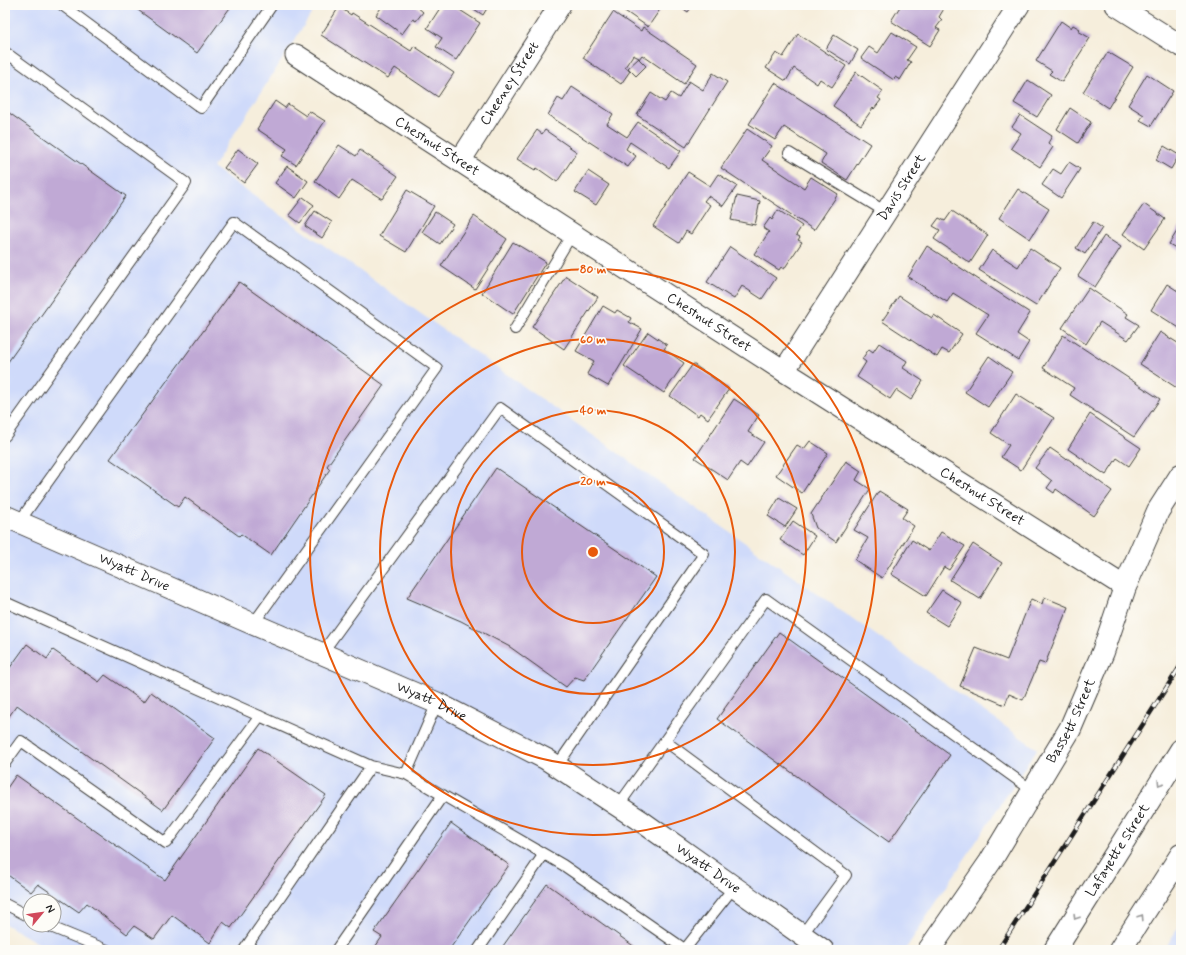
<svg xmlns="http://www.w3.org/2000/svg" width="1186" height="955" font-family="Mynerve,sans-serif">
  <rect width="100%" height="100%" fill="#fdfcf7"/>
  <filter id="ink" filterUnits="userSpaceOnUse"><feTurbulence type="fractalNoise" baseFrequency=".025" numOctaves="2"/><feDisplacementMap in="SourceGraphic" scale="8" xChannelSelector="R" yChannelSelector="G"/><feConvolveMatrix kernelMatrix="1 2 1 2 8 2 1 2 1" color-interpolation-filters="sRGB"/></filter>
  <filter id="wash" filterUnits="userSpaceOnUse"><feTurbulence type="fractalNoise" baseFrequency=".012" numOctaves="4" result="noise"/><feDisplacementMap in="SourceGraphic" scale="16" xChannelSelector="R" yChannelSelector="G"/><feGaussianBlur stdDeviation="0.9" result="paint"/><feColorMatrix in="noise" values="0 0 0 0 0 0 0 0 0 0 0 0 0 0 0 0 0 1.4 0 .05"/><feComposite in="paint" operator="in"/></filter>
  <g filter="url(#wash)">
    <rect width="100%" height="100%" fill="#f6eedc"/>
    <!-- built -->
    <path fill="#cfdafa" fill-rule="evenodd" d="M5,5h312l-104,162 824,582 -132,201h-855l-45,-26zM30,901h24v24h-24z
      M1181,923v27h-17z"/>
    <g id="blocks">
      <!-- building -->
      <path fill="#c0a9d5" d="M131,5h101l-35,48z
        M383,5h33v1l7,6 -7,9 -3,-2 -11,15 -26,-19z
        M442,5h10l28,18 -24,37 -20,-13 6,-9 -15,-10z
        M468,5h21l-6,10z
        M616,5h41l4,3 -13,19z
        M678,5h15l-5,7z
        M901,5h40l4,2 -6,10 3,3 -6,8 4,2 -10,16 -39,-25z
        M339,7l12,8 1,-2 59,38 3,-5 40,27 -16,24 -43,-29 -7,10 -67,-43z
        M613,12l28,19 2,-4 54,37 -13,20 -42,-29 -3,4 7,7 -10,10 -8,-8 11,-10 -6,-3 -8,12 5,4 -9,13 -38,-26z
        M1061,21l10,7 2,-3 7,4 -2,2 12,7 -28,44 -13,-8 3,-3 -16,-10z
        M892,32l24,15 -9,13 4,2 -11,18 -5,-3 -1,3 -33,-22 8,-11 9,6z
        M798,34l48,32 -14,21 -12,-8 -3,5 -23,-16 -8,13 -20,-13 10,-15 7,4z
        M834,35l24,15 -8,14 -24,-15z
        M1108,52l25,15 -25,41 -25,-16z
        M856,72l27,19 -5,7 3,2 -7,9 -1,-1 -12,17 -28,-19z
        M713,73l14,9 -41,65 -49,-32 14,-22 14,9 6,-9 8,5 10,-17 14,9z
        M1147,74l26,17 -22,35 -11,-6 4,-5 -16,-10z
        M1028,80l23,15 -14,22 -23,-14z
        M775,83l95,61 -23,36 -26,-17 5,-9 -42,-27 -9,13 -26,-16z
        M572,87l41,27 -6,10 20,13 11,-15 43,29 -12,17 -39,-26 -4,7 10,7 -8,11 -80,-52 10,-17 5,3z
        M275,101l10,7 3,-4 18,12 3,-5 16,10 -29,44 -14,-9 5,-7 -30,-20z
        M1070,108l21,14 -13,21 -21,-14z
        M5,110l121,86 -121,170z
        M1020,115l32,21 -4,7 5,4 -13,20 -29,-19 10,-15 -9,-6z
        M747,129l25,17 -10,14 42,28 7,-11 27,17 -24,36 -93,-62z
        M537,130l5,4 3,-4 32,22 -20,30 -20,-14 -2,2 -18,-11z
        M339,145l17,11 4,-6 38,26 -16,23 -30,-19 -13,19 -24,-18z
        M1164,146l15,9 -8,14 -15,-9z
        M238,149l20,15 -14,19 -20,-15z
        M1069,162l11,7 -19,29 -19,-13 11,-16 8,5z
        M287,166l21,15 -12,17 -21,-15z
        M588,171l21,14 -13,20 -21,-13z
        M688,172l22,14 8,-12 19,12 -14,20 -15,-10 -4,5 6,4 -19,29 -5,-3 -7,12 -26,-17z
        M1018,189l31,20 -19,30 -31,-21z
        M407,190l27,16 -28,46 -27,-16z
        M737,196l23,5 -5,24 -24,-5z
        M303,197l11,8 -14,18 -11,-8z
        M1144,204l21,15 -21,30 -21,-15z
        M778,210l24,16 -6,9 4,2 -2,3 4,2 -18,27 -3,-2 -2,3 -25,-16 15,-22 -6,-4 7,-10 2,2z
        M315,211l17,11 -10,16 -17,-12z
        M952,211l36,24 -18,28 -36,-24 6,-9 -7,-4 6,-8 6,3z
        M435,212l18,12 -13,20 -18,-12z
        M474,216l33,23 -32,50 -34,-23z
        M1093,222l9,6 -17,26 -9,-6z
        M1181,225v26l-12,-7z
        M1104,236l17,11 -26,40 -17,-11z
        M513,242l33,20 -33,52 -31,-21z
        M927,246l103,67 -13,21 12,8 -11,18 -42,-27 12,-18 -35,-22 -6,9 -39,-25z
        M730,247l46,31 -14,21 -20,-13 -8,13 -27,-17z
        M1030,248l30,20 -24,38 -57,-36 13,-20 26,17z
        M566,276l32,21 -34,52 -32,-22z
        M239,282l145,103 -57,81 3,3 -59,86 -30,-21 -2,2 -54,-39 -7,10 -68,-48z
        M1167,284l14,9v36l-30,-19z
        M1089,288l39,26 -2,3 13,8 -11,15 -28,-18 -14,22 -24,-16z
        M899,296l33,22 2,-3 28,19 -13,19 -7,-4 -5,8 -55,-36z
        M603,306l12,7 2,-3 14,8 -2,4 13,7 -34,57 -21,-12 7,-13 -18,-10z
        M648,332l19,13 -3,4 20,14 -20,30 -40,-27z
        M1160,332l21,13 -1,45 -40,-26z
        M1063,335l97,64 -26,38 -64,-42 4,-7 -31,-20z
        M879,343l28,18 -4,7 20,13 -12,19 -15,-10 -6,9 -33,-22 9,-15 -4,-3 7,-10 4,3z
        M989,356l23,16 -24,35 -23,-15z
        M693,364l36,25 -21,30 -8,-6 -2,3 -28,-20z
        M1016,394l38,24 -33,52 -20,-13 8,-12 -18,-12z
        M734,399l25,16 -11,17 16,10 -17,25 -7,-5 -12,18 -33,-22z
        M1090,414l51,34 -12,18 -12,-8 -11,17 -38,-26z
        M810,441l18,12 -26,40 -26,-18 21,-30 7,4z
        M1050,448l16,11 1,-1 45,33 -18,25 -38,-27 -2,4 -7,-5 5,-7 -17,-13z
        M846,461l15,10 -5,9 14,9 -34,53 -20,-14 -5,-14z
        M496,468l160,109 -72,103 -9,-3 -9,10 -56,-40 -49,-26 -54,-23z
        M879,491l29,18 -6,9 12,8 -32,52 -27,-18 13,-22 -14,-8z
        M779,498l18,11 -12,18 -17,-11z
        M793,521l22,15 -12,19 -23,-15z
        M941,532l24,14 -16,24 -5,-3 -18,29 -35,-22 21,-34 17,11z
        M973,544l29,19 -22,36 -30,-19z
        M942,590l20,13 -15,23 -21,-13z
        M1044,597l24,10 -23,57 -6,-2 -16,38 -14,-6 -4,11 -45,-19 16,-38 31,12 24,-61 11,5z
        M779,632l171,123 -61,87 -172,-123z
        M27,644l20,15 6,-9 46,32 6,-7 39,27 7,-10 64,46 -52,72 -146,-105 -12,17v-56l4,3z
        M258,748l68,47 -95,133 -8,-6 -13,21 -38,-28 -18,24 -20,-13 -7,8 -40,-31 -8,9 -41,-28 -7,8 -26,-19v-82l11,-16 149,105z
        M451,823l58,42 -60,85h-76l9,-13 -8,-5z
        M547,884l92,66h-131l-5,-4z"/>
    </g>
  </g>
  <g filter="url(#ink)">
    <use href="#blocks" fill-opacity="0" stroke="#3d3c39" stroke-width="1"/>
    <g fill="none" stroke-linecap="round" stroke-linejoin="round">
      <!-- service casing -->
      <g stroke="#3d3c39" stroke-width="12">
        <path id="service" d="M62,5l139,103 71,-103
          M5,52l181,131 -181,253
          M789,153l97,59
          M515,329l57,-95
          M19,522l215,-300 203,146 -184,256
          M5,602l366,164 35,8 157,91 123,85
          M322,653l178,-245 204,146 -147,212
          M665,741l181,134 -44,60
          M5,763l16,-22 145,102 94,-127
          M406,774l31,-71
          M618,806l148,-207 267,192
          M5,904l25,13
          M46,925l61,25
          M685,949l49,-62
          M244,950l127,-184
          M336,950l107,-155
          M478,950l66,-96"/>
      </g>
      <!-- minor casing -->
      <g stroke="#3d3c39" stroke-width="23">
        <g id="minor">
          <path d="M1116,5l65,41"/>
          <path id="s1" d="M296,55l488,316 341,216"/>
          <path id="s2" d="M460,161l100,-156"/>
          <path id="s3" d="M784,371l235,-366"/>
          <path id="s4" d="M5,516l248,108 184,79 109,56 95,62 182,129"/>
        </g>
      </g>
      <!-- tertiary casing -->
      <g stroke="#3d3c39" stroke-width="24">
        <g id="tertiary">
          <path id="s5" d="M929,950l61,-88 80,-133 33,-77 22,-65 33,-76 23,-36"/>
        </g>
      </g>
      <!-- primary casing -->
      <g stroke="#3d3c39" stroke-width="24">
        <g id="primary">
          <path id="s6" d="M1055,950l126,-200"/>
          <path d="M1120,950l61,-95"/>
        </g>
      </g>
      <!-- service -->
      <use href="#service" stroke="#fff" stroke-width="10"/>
      <!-- minor -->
      <use href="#minor" stroke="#fff" stroke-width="21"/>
      <!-- tertiary -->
      <use href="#tertiary" stroke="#fff" stroke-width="22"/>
      <!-- primary -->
      <use href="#primary" stroke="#fff" stroke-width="22"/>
      <!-- rail casing -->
      <g stroke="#1c1c1c" stroke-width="4.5">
        <path id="rail" d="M998,950l183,-285"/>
      </g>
      <!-- rail -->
      <use href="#rail" stroke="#fdfcf7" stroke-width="3" stroke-dasharray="9" stroke-linecap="butt"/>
    </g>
    <!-- one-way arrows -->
    <defs><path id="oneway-chevron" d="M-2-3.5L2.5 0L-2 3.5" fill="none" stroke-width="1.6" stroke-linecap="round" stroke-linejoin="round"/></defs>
    <g stroke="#999">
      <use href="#oneway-chevron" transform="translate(1160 783) rotate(122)"/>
      <use href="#oneway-chevron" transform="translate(1076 917) rotate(122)"/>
      <use href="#oneway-chevron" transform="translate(1141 917) rotate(-57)"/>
    </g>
  </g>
  <!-- distance rings -->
  <g fill="none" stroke="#e8590c" stroke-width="2">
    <circle cx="593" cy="552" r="71"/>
    <circle cx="593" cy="552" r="142"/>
    <circle cx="593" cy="552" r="213"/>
    <circle cx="593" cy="552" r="283"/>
  </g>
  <g text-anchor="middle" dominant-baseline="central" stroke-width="3.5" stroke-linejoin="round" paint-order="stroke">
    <!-- street labels -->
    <g font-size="14" fill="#1c1c1c" stroke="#fdfcf7">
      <text stroke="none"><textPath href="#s2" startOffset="92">Cheeney Street</textPath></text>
      <text stroke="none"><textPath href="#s1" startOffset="168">Chestnut Street</textPath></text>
      <text stroke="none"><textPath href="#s3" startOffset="218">Davis Street</textPath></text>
      <text stroke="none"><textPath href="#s1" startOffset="492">Chestnut Street</textPath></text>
      <text stroke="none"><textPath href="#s1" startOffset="816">Chestnut Street</textPath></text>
      <text stroke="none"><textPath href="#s4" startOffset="141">Wyatt Drive</textPath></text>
      <text stroke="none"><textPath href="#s4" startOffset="465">Wyatt Drive</textPath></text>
      <text stroke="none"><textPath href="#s5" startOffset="270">Bassett Street</textPath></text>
      <text stroke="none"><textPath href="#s6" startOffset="118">Lafayette Street</textPath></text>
      <text stroke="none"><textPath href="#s4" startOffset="789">Wyatt Drive</textPath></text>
    </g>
  </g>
  <circle cx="593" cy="552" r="6" fill="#e8590c" stroke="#fdfcf7" stroke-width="2"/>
  <g font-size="12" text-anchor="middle" font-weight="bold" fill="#e8590c" stroke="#fdfcf7" stroke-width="3.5" stroke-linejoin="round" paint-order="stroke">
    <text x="593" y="273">80 m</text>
    <text x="593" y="343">60 m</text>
    <text x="593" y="414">40 m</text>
    <text x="593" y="485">20 m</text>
  </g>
  <!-- margin -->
  <rect width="1186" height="955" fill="none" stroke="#fdfcf7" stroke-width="20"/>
  <!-- north arrow -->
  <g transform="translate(42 913) rotate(61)"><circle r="19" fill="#fdfcf7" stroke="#a3a29f"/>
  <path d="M0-3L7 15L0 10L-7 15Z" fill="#d1495b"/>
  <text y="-6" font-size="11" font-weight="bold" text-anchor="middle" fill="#1c1c1c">N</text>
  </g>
</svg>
